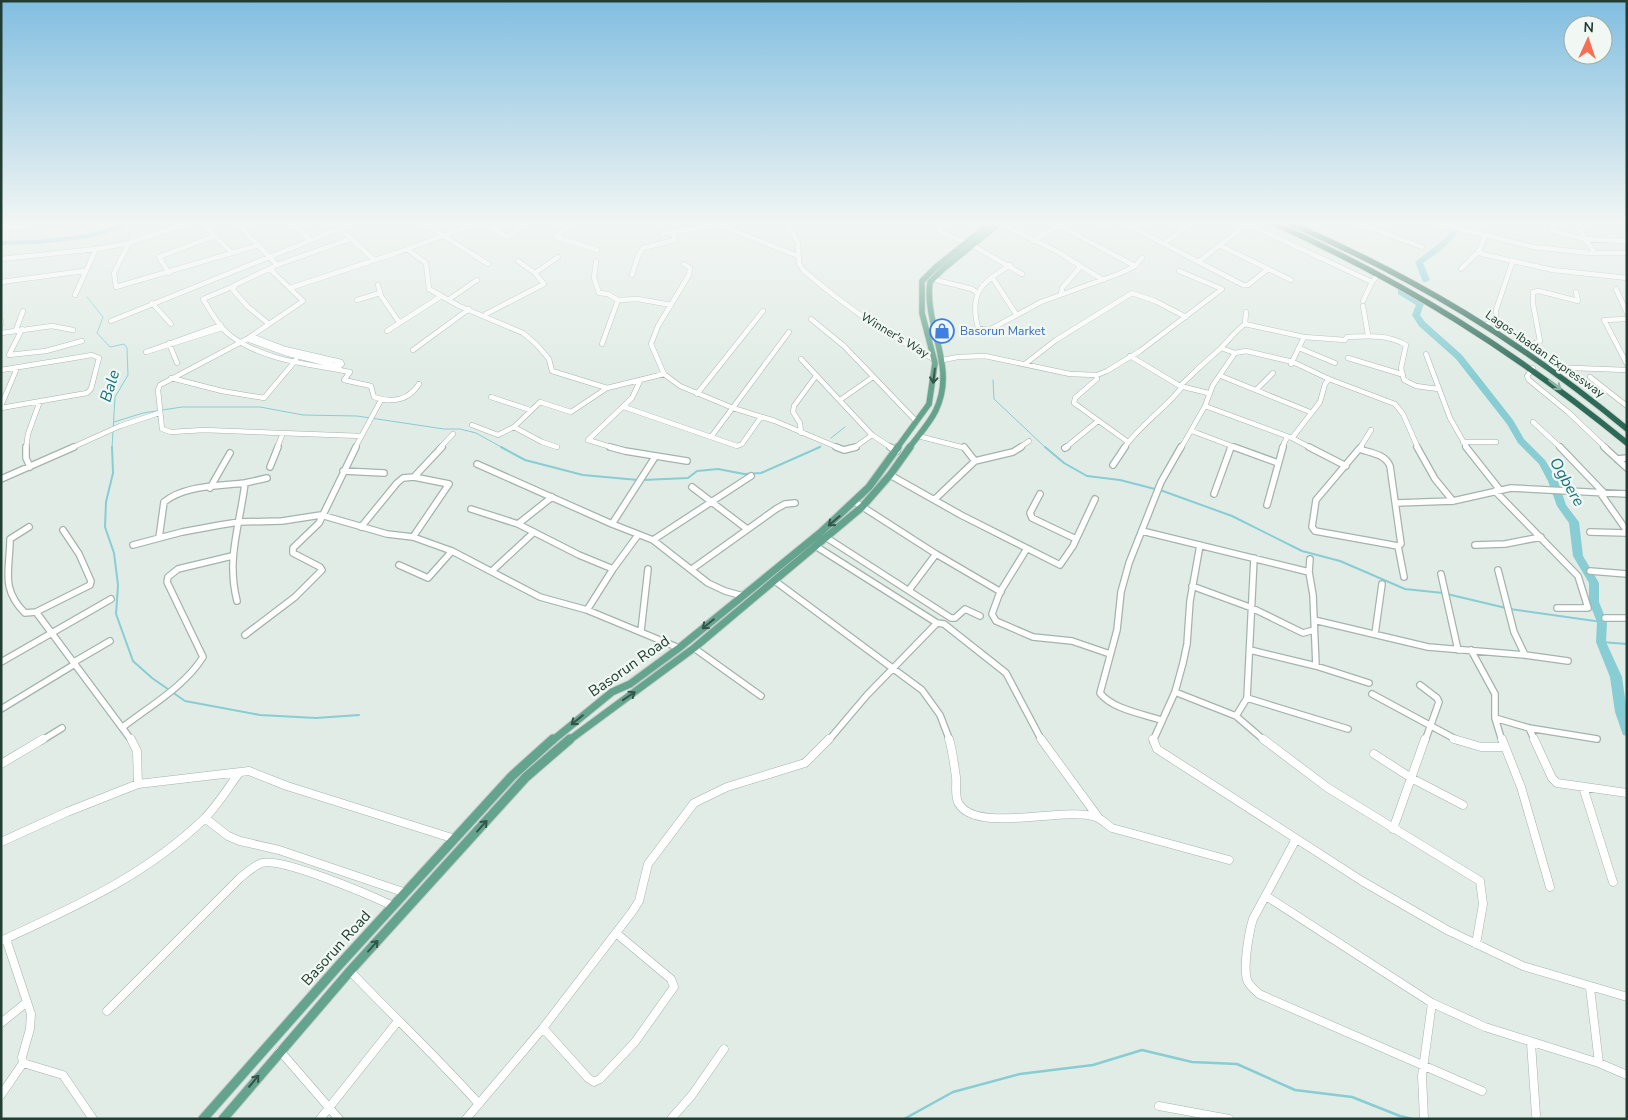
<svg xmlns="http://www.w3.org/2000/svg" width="1628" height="1120" font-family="'Nunito Sans',sans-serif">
  <rect width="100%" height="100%" fill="#e1ece6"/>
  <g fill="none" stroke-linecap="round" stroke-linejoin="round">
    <!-- stream-far2 -->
    <path stroke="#87cdd3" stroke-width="1" d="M87,297l16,20 -6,16 13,14 14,-3 3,4 1,27 -13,22 -3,51
      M993,380l1,19 52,49
      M114,422l29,-9 39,-6h78l43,8 54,1 87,13h16l16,4 27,15
      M831,438l14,-11
      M817,448l4,-2"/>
    <!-- stream-far1 -->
    <path stroke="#87cdd3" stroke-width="2" d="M112,447l1,26 -7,29 -1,25 9,26 4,32 -2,29 17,47 19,17 33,23 75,14 56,3 43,-3
      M501,447l24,13 58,15 55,5
      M1045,447l19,16 23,13 33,4 35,9
      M643,480l45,-2 9,-7 21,-2 26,5 17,-1 59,-26
      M1160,490l72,26 70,35 38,10 65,28 38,4
      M1447,594l59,14
      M1510,609l92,13
      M1601,642l26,2"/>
    <!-- stream -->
    <path stroke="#87cdd3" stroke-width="2.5" d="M904,1119l49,-27 67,-18 73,-9 49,-15 50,12 45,2 58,26 57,7 48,19 13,3"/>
    <!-- river -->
    <path fill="#87cdd3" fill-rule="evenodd" d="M130,222h9l-49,16 -52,6 -37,1v-4l37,-1 51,-6z
      M1456,222h6c-6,19 -23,30 -39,41l7,17 -4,2h-3l-8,-20 31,-24z
      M1398,290h6l19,12 1,2 -4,11 5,7 37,33 51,65 11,19 21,21 13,21 8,24 13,17 4,34 16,27v19l8,20 -1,20 16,35 5,35v24l-4,-1 -8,-23 -5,-35 -14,-35 1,-20 -8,-20v-19l-16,-27 -4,-33 -12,-17 -9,-25 -9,-17 -21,-21 -11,-19 -51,-65 -37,-33 -7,-11 4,-10 -18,-11z"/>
    <!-- minor-far2 casing -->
    <g stroke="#a4b4ad" stroke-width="5.5">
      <path id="minor-far2" d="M69,222h27
        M201,222l31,31
        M236,222l41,43
        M291,222l18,17
        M422,222l66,42
        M573,222l-17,15 41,13
        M787,222l11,21 1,21 5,7c40,34 83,65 130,88
        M942,222l-3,7 2,3 26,11
        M1122,222l121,63h5l20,-16
        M1179,222l9,3
        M1264,222l11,5
        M1355,222l67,25
        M1433,222l100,25 57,6h37
        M1553,222l-1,8 3,2 30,7 42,2
        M1577,222l8,17 10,14
        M479,223l14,5 14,9 23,-15
        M999,223l59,29 45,28
        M1248,224l124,58
        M1,227h25
        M1104,227l11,-5
        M340,228l34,32
        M662,234l55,-10 81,32
        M1485,235l-6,16 3,3 71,16 74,8
        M1033,241l24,-15 5,1 73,39
        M129,243l-15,30 2,14 143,-42
        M1163,244l30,-22
        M972,245l50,29
        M1219,245l72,35
        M407,249l19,14 3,26 30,17 64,27 13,11 13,15 3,12 55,17 57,-14
        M1,259l95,-10 33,-6 62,-21
        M596,261l-2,17 5,15 9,1 10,6 20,-1 33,6
        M1198,262l52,-40
        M684,264l6,4 -1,7 -31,51 -7,18 13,30 16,12 53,22 42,13 64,27
        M1010,265c-29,19 -41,27 -32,63l11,2 52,-28 80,-29 14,-7 7,-8
        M270,269l33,32 -56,38 -87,46 -2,5 4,39 9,3 33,-2 157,6
        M1461,269l18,-18
        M169,273l-10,-16 55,-21
        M535,273l23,-16
        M632,275l6,-19 5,-8 32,-8 -3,-8
        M992,277l24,37
        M932,279l40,10 4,3
        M1,282l83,-11
        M378,285l3,11 18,26
        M234,286l-31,13c8,13 16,28 28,37 33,25 80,28 119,36
        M290,288l106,-35 85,-31
        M1616,289l11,24
        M1061,294l1,-6 19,-22
        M75,295l21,-46
        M357,300l23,-7
        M448,300l29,-20
        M1363,301l9,-19 6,-7 -4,-3
        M152,303l19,21
        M1363,306l5,29
        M486,314l58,-30 -9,-11 -17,-12
        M811,319l33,27 73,76
        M1627,319l-23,1 23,44
        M1,321v3
        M111,321l245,-99
        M269,324l-21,-17 -15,-17 2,-5 42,-20 73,-26
        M1245,324l59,13 41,3 2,-3c20,-1 41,-3 59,8l-5,23 3,12 12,6 22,3
        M221,325l-75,27 76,-24
        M1485,325l11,-5v-10l16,-47
        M22,329l-13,26 37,-4 36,-10
        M16,330l7,-19
        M387,331l53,-34
        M1,333l51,-7 21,4
        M247,339l38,14 48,12 7,1 2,-2 -1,-2 -56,-13 -34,-13
        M169,343l8,20
        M602,344l16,-44
        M1221,348l14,5 11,-2 47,11 36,17 66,25 8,10 15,34
        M1299,348l36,15
        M1522,349l18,-8 -7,-37v-12l6,-1 39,10 -2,-9
        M413,350l56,-41
        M1426,354l24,64 17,30
        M1130,356l50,30 28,7
        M1348,358l53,16
        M801,359l71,76 20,13
        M943,360l15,-3 27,-1 85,18 27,1 10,-4 33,-20 82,-62 -43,-18
        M1025,364l31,-24 76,-47 23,8 31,16
        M1291,364l13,-27
        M1547,367l80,3
        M1533,368l-6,8 2,4 39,32 38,36
        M1,370l91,-15 7,3 -8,31 -4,4 -86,15
        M350,372l-6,8 27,6 3,11c18,6 34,4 45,-13
        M1096,375l1,4 -22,19 -1,5 54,39
        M1221,376l89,36
        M1590,377l37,29
        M171,378l51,13 42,7 32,-38
        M1180,386c13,-13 26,-25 40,-37 9,-9 15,-18 25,-25l1,-12
        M1256,390l17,-17
        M697,394l66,-83
        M491,397l39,13
        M840,400l33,-23
        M1,406l16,-38
        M1205,406l87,32 19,10
        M624,407l113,39 5,-2 19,-27
        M1533,422l28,26
        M472,425l26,10 16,-8
        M1192,431l45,17
        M801,433l-1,-10 -7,-11 1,-6 22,-30
        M918,436l47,12
        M711,437l78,-105
        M1292,438l28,-36 5,-18 4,-5
        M1463,442h33
        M557,447l-15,-5 -28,-15 26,-25 31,10 36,-24
        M26,448l2,-14 12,-33
        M71,448l49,-22 39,-13
        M277,448l6,-15
        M355,448l26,-48
        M440,448l13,-14
        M614,448l-26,-8 44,-42 8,-17
        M854,448l18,-13
        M1019,448l10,-7
        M1065,448l33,-27
        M1124,448c17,-24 41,-39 59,-62
        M1181,448l24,-42 8,-21 22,-32
        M1230,448l1,-2
        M1282,448l5,-11
        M1360,448l11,-18"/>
    </g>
    <!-- minor-far1 casing -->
    <g stroke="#a4b4ad" stroke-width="8">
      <path id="minor-far1" d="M26,447v11l4,9
        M610,447l15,4 62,10
        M836,447l8,3 12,-3
        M890,447l7,4
        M964,447l11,14
        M1234,447l44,16
        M1309,447l37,19
        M1417,447l18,32 18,22
        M1466,447l34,43
        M1560,447l45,47
        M1604,447l23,21
        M1065,448l2,-1
        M1359,449c12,4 26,5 31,17l11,78 -3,2 -83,-15 -3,-4 4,-27z
        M1359,449l2,-2
        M1617,459l10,-1
        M477,464l135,60 41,16 55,43 17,8 18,5
        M1113,465l12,-18
        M270,467l8,-20
        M343,471l41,2
        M890,475l71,40 99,50 13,-19 22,-47
        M1,479l73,-32
        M245,483l22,-5
        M692,487l55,42
        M210,488l20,-35
        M1495,491l83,85 10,32h-31
        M1040,494l-10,19 2,5 44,21
        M1214,494l17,-47
        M1601,494l26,37
        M935,499l40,-38 38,-9 8,-5
        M855,502l81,52 65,38
        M1396,503l57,-2 58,-13 116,6
        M1267,505l16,-58
        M471,509l47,15 61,31 34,14
        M518,524l34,-27
        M612,524l43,-67
        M29,527l-19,12c0,31 -10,49 15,74l11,-1 96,129
        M361,527l36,-44 6,-5 11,-1 28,-30
        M1142,531l167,41
        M1590,532l37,1
        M413,537l36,-53 -35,-7
        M159,538l5,-36c21,-17 55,-16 81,-19 -5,42 -19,75 -8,118
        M827,538l124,80h4l10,-9 15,7
        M653,540l98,-64
        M133,545l49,-13 38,-7 19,-3 43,-1 39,-6 66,19 26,3 39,14 88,46 47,13 92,38
        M1475,545l30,-1 36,-7
        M1398,546l6,31
        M817,547l120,76 7,1 62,49 36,68
        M1026,550l-26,42 -8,22 4,7 37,16 39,4 38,13
        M1310,559l-1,13 4,23 3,71
        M399,565l29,13 24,-27
        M692,569l84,-60 9,-5 10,-1
        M1498,570l16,62 11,23
        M492,571l42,-39
        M1590,571l37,3
        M1441,574l17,76
        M775,581l147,109 18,25 10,26
        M1192,586l60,22 51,25 11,-3
        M909,590l27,-36
        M587,610l26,-41 25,-34
        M36,612l54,-27 1,-4 -12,-27 -16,-24
        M1605,618h22
        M1314,620l114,27 97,8 43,6
        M641,631l7,-62
        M1375,634l7,-50
        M245,635l50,-38 27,-27 -2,-3 -27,-14v-5l26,-25 37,-76
        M694,648l67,48
        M1250,650l66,16 53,17
        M1471,650l24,44v24l7,23
        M1,662l110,-63
        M74,662l36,-21
        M1420,685l17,13 2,4 -14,39
        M1175,692l61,24 29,25
        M1372,694l87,47
        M1247,698l101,31
        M1,709l74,-45
        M1236,716l11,-18 7,-140
        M1495,718l34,10 68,11
        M1161,720c-18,-6 -49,-11 -61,-27l17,-63 4,-38 8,-29 32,-81 20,-35
        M123,727c27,-21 62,-41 80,-70l-36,-75 1,-5 10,-8 54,-13
        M1529,728l6,13
        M41,741l21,-13
        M828,741l39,-46 70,-72
        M1153,741l22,-49 8,-29 4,-19 3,-43 10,-56"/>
    </g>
    <!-- minor casing -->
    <g stroke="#a4b4ad" stroke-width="9">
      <path id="minor" d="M131,739l6,12 1,33
        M949,739c4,13 5,26 7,38 1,9 -2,19 3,27 19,30 105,2 137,13 6,2 11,8 16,11l117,32
        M1041,739l57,78
        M1153,739l4,10 205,132 85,49 76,36 104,31
        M1263,739l65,49 152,93 3,23 -7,40
        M1454,739l27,8h23
        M1502,739l19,48 29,100
        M1534,739l18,39 5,5 70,10
        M1374,754l39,25 50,26
        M1,764l42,-25
        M1583,787l30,95
        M205,818l23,18 12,5 39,9 127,43
        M1393,829l32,-90
        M1296,839l-43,80c-4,13 -11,51 -5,63 2,4 8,9 11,12l223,97
        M1,842l66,-30 71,-28 111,-13 38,15 168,53
        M1266,896l166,107 53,24 114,36 28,12
        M6,939l25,75 -1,15 -8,28 1,6 40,12 30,44
        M1,941c73,-34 144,-65 203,-122 13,-13 24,-31 35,-46
        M350,971c43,45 88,87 129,133
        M1590,988l9,75
        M107,1011l133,-133c6,-5 15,-13 22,-15 20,-6 110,33 131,43
        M1,1023l26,-21
        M543,1028l45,50 6,4 6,-3 35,-37 39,-55 -3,-8 -55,-46
        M1531,1043l5,72
        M280,1051l59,68
        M1,1095l22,-32
        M1159,1106l70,13
        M320,1119l78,-98
        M466,1119l77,-91 89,-116 7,-11 9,-37 46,-61 33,-16 78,-24 24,-24
        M671,1119l21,-24 32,-46
        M1424,1119l-2,-43 10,-73"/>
    </g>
    <!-- major-far2 casing -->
    <g stroke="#c1c9c6" stroke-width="7">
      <path id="major-far2" d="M897,448l32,-44 6,-41 -13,-50v-32l14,-14 56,-45
        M909,448c9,-12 21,-25 27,-38 21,-44 -12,-84 -6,-128l13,-13 58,-47"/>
    </g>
    <!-- major-far1 casing -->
    <g stroke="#c1c9c6" stroke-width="9">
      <path id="major-far1" d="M552,741l60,-49 18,-8 49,-36 141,-115 49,-46 29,-40
        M568,741l126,-93 168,-141 28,-32 20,-28"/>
    </g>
    <!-- major casing -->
    <g stroke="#c1c9c6" stroke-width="11">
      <path id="major" d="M203,1119l137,-155 172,-188 41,-37
        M223,1119l127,-148 176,-194 44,-38"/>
    </g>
    <!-- highway casing -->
    <g stroke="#c1c9c6" stroke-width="7">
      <path id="highway" d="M1271,222c134,60 242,128 356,221
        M1287,222c127,55 234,119 340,207"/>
    </g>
    <!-- minor-far2 -->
    <use href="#minor-far2" stroke="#fff" stroke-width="4.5"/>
    <!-- minor-far1 -->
    <use href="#minor-far1" stroke="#fff" stroke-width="5.5"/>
    <!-- minor -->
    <use href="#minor" stroke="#fff" stroke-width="8"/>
    <!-- major-far2 -->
    <use href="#major-far2" stroke="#64a38d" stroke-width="5.5"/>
    <!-- major-far1 -->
    <use href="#major-far1" stroke="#64a38d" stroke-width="7"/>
    <!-- major -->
    <use href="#major" stroke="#64a38d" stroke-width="9"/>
    <!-- highway -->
    <use href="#highway" stroke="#2c6a58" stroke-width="5.5"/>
  </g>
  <!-- one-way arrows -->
  <defs><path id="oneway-shaft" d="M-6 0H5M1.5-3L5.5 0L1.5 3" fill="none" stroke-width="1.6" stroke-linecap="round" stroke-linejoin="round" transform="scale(1.25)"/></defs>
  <g stroke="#32564a">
    <use href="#oneway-shaft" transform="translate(934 376) rotate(97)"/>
    <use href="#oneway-shaft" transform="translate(834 521) rotate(139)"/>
    <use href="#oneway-shaft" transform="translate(708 624) rotate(141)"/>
    <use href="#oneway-shaft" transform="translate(629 696) rotate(-34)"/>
    <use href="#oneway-shaft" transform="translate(577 720) rotate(141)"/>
    <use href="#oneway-shaft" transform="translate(482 826) rotate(-48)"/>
    <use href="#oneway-shaft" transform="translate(373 946) rotate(-48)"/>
    <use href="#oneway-shaft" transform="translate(254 1081) rotate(-50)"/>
  </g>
  <use stroke="#8eb1a6" href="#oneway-shaft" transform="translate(1555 385) rotate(38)"/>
  <!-- sky -->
  <linearGradient id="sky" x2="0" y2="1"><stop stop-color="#81bee0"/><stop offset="0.59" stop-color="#f2f6f4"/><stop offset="1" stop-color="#f2f6f4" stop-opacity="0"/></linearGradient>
  <rect width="1628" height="379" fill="url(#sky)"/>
  <!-- icons -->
  <defs>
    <g id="shop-ring" transform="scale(1.25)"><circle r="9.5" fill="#f1f8f4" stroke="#3f7fe0" stroke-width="1.5"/><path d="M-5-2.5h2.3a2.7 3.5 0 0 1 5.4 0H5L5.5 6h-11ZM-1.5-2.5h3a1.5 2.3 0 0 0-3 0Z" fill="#3f7fe0"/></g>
  </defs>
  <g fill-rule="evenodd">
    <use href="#shop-ring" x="942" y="331"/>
  </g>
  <g text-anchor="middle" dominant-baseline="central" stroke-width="4.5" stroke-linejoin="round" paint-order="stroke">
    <!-- far-shop labels -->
    <g font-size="12" fill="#366cbe" stroke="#f1f8f4" text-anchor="start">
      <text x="960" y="331">Basorun Market</text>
    </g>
    <!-- far-street labels -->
    <g font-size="12" fill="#213d33" stroke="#f1f8f4">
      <text transform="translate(895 335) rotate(31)">Winner's Way</text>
      <text transform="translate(1545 354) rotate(35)">Lagos-Ibadan Expressway</text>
    </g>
    <!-- street labels -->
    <g font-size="15" fill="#213d33" stroke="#f1f8f4">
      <text transform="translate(629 666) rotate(-35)">Basorun Road</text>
      <text transform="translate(336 948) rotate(-48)">Basorun Road</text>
    </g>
    <!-- water labels -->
    <g font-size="16" font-style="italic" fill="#19727b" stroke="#f1f8f4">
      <text transform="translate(110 386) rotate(-73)">Bale</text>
      <text transform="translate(1567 482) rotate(60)">Ogbere</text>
    </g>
  </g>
  <!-- border -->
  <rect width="1628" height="1120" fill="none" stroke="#213d33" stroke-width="5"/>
  <!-- north arrow -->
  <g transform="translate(1588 40) rotate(3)"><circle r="24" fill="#f1f8f4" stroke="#9eada7"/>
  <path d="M0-4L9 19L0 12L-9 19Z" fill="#f66f55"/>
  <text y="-8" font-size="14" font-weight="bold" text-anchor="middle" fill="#213d33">N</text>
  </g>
</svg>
